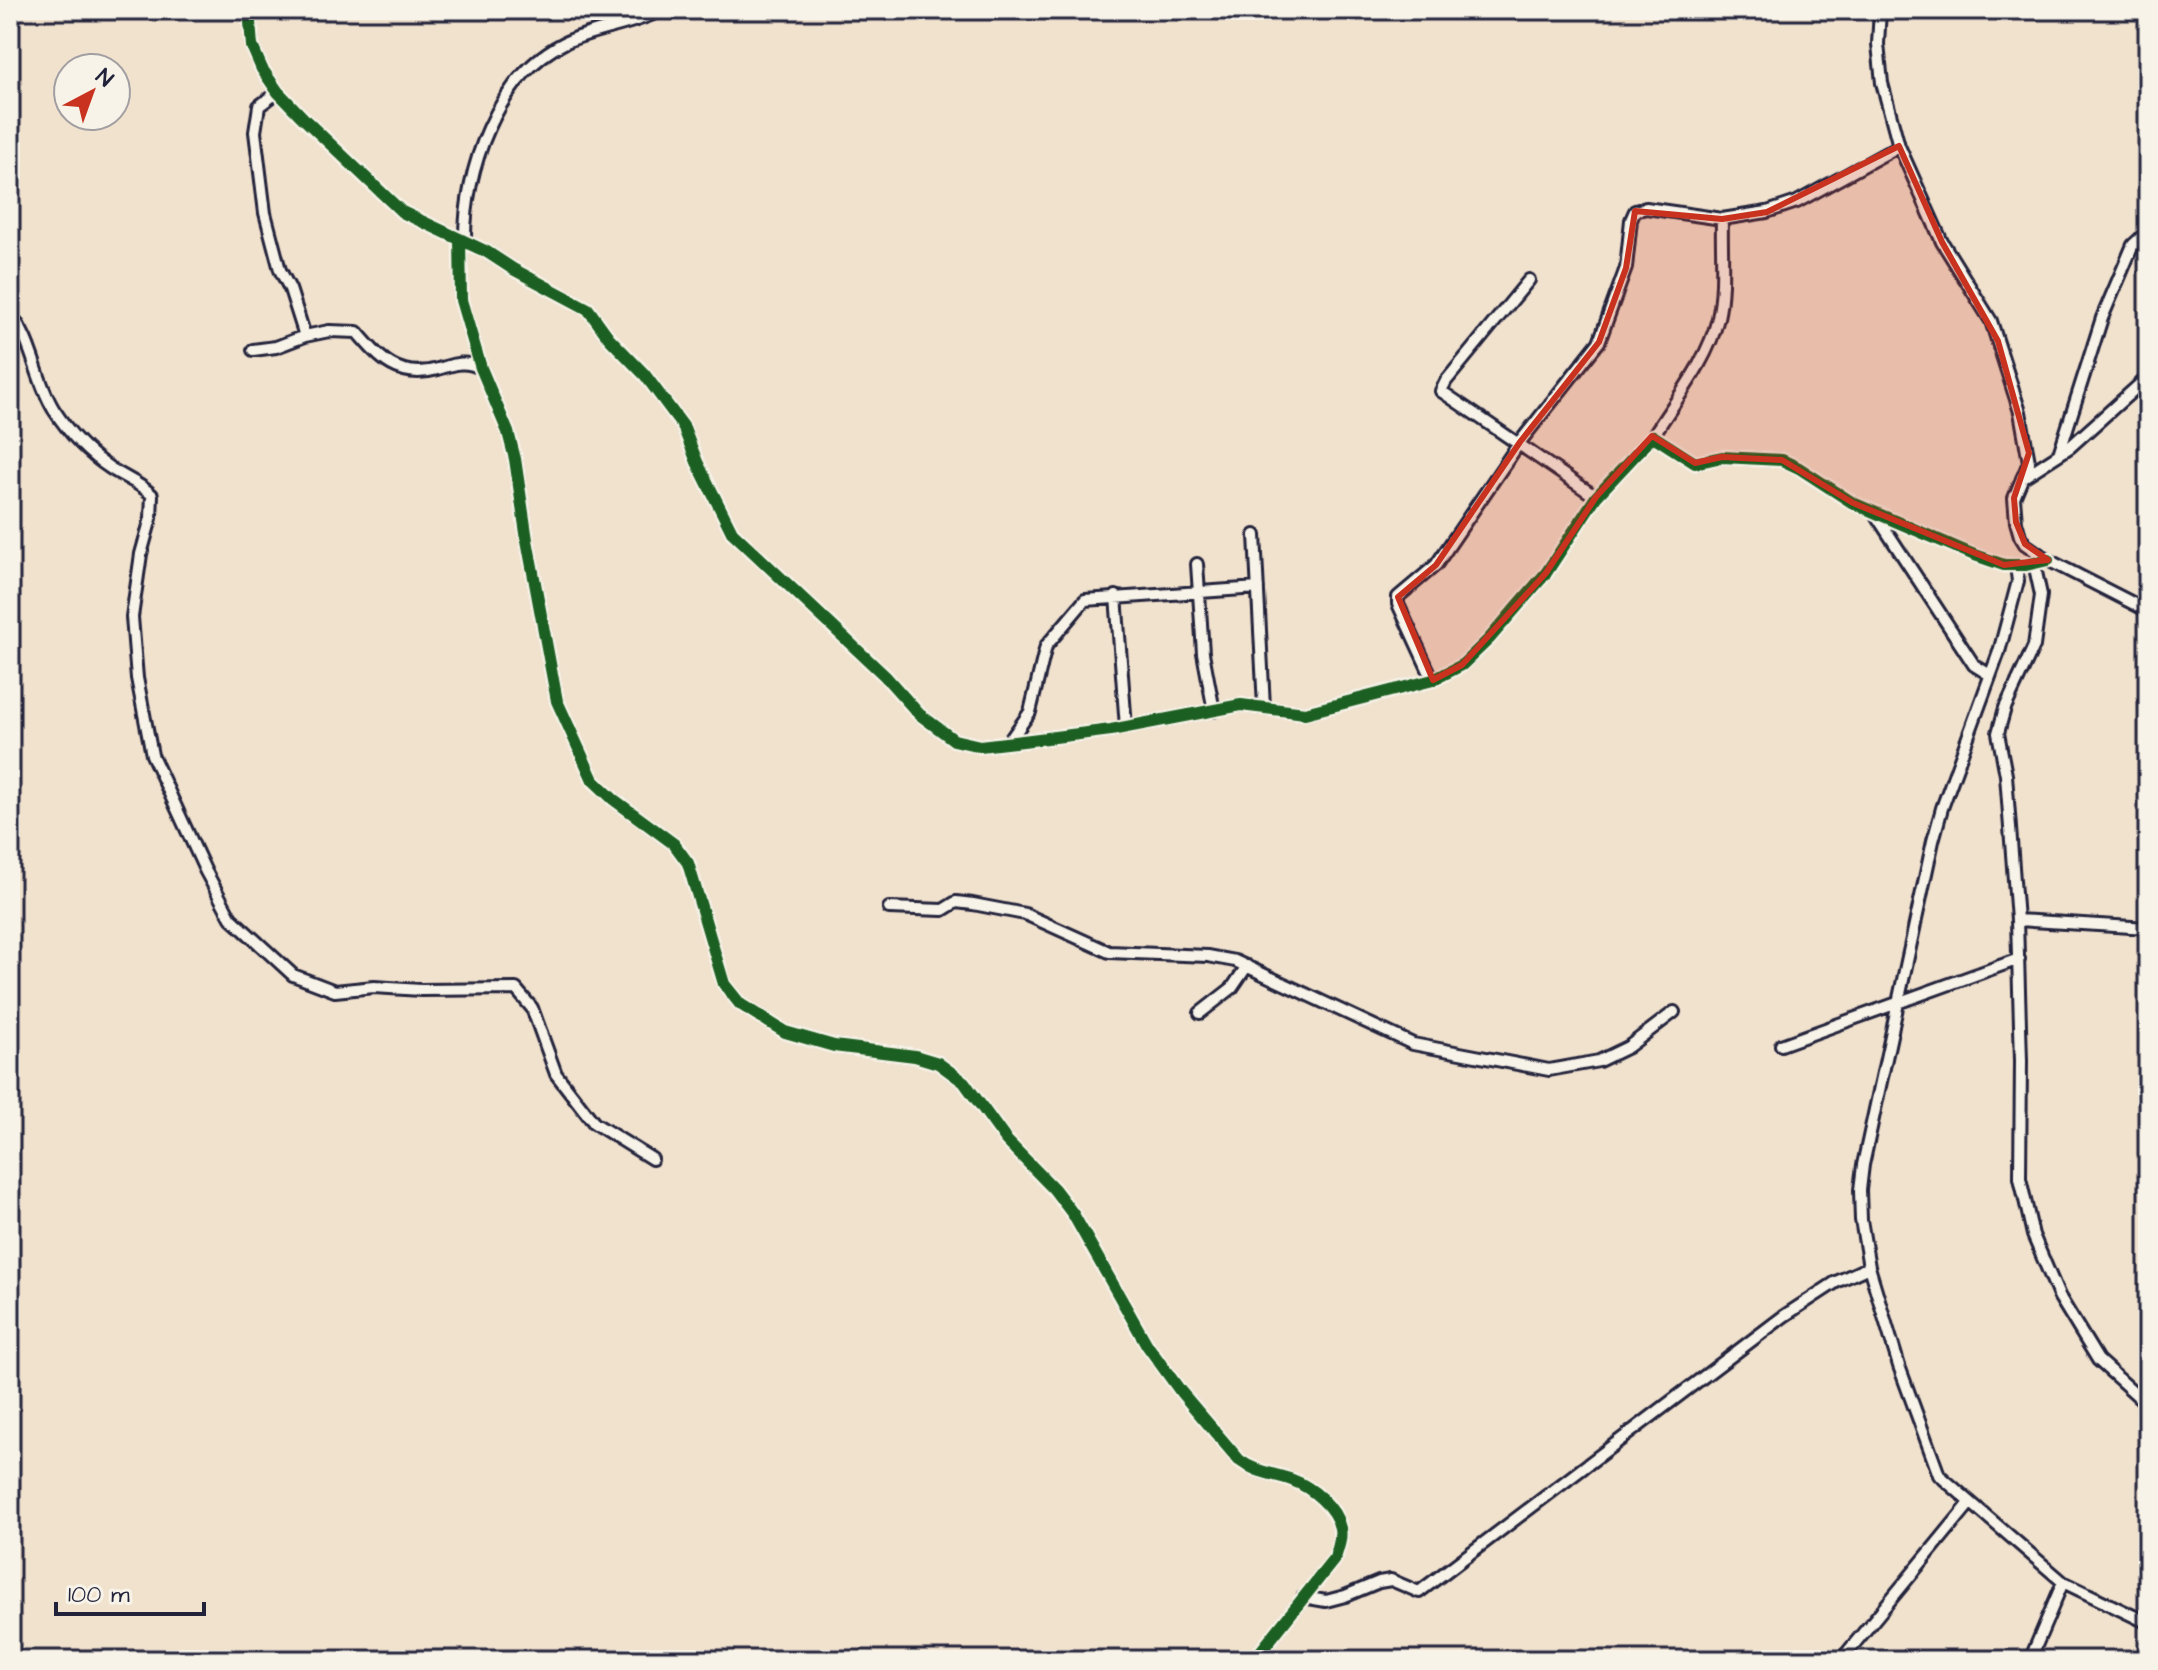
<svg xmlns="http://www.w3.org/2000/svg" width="2158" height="1670" font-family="'Architects Daughter',sans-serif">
  <rect width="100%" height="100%" fill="#f1e2ce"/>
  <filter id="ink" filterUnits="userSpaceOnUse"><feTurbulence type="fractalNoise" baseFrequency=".0125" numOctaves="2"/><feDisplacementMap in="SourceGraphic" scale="16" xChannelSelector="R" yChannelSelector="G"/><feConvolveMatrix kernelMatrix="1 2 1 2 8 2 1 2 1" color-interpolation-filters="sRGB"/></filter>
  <g filter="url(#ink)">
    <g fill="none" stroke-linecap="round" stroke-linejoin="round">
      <!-- street casing -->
      <g stroke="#22223b" stroke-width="16">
        <path id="street" d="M249,10l3,36 10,23 16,23 26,27 98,93 85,40 26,17 75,40 21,29 36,37 38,51 14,36 35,70 153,144 34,38 35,26 26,6 43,-5 88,-11 130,-25 64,8 128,-33 29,-15 27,-26 57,-66 50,-76 57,-61 42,27 27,-6 60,3 17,8 54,35 119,51 32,11h22l22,-5
          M1880,10l-2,34 4,39 17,63 43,96 49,79 29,91 9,50 -15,36 2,24 4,14 5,8 23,16 100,51
          M278,92l-19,14 -4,26 10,81 15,57 10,19 15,47
          M460,239l1,61 20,68 27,64 7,27 12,81 30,161 36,79 20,19 61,45 14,19 36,121 16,20 45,28 49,14 81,10 23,7 26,19 42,58 48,49 19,25 74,131 34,47 58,68c17,13 34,13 53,20 19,7 44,27 48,48 2,11 -2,20 -5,30l-81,102
          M465,241c-1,-70 32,-165 99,-198 31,-15 67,-17 98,-33
          M1529,280l-83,101 -5,10 155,106
          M10,314c23,26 25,66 44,96 15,23 33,43 56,58 15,10 30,15 42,27l-1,23 -10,36 -9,63 5,61 15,77 53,115 26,48 62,57 42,16 39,-4 47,3 95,-1 16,19 24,66 38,49 58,36
          M253,350l23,-3 29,-11 24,-5 28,1c23,27 42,48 81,37 17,-5 26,-9 43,-1
          M1653,436c23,-37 55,-75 65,-118 7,-31 3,-67 4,-99l45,-7 30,-10 102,-56
          M2059,454l43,-136 31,-73 15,-14
          M2022,478l48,-31 78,-70
          M1874,512l100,153 16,10
          M1255,535l9,172
          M2034,563l7,32 -7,51 -29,62 -7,25 8,42 11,145 4,141 -1,117 13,57 26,61 39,64 50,45
          M1197,564l6,89 11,58
          M2016,566l2,15 -19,71 -57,156 -9,33 -70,324 -3,25 1,30 8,47 30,99 40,109 124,107 85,41
          M1116,596l10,131
          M1433,680l-35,-76v-7l38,-32 84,-123 79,-100 27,-74 5,-48 4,-9 11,-3 76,11
          M1008,743l22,-31 16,-66 39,-46 173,-12
          M889,908l54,2 13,-8 17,2 52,10 84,38 99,4 27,5 178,83 136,26 50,-9 29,-14 46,-35
          M2017,920l131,8
          M1200,1013l32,-25 15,-22
          M1781,1045l238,-86
          M1303,1597l23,4 19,-5 34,-14 12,-2 28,12 365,-276 52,-34 33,-15
          M1841,1660l129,-157
          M2030,1660l33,-78"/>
      </g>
      <!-- street -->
      <use href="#street" stroke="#f7f3e8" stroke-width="10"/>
      <!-- cycleway casing -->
      <g stroke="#f7f3e8" stroke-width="17">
        <path id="cycleway" d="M249,10l3,36 10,23 16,23 26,27 98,93 85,40 26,17 75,40 21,29 36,37 38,51 14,36 35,70 153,144 34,38 35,26 26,6 43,-5 88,-11 130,-25 64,8 128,-33 29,-15 27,-26 57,-66 50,-76 57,-61 42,27 27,-6 60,3 17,8 54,35 119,51 32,11h22l22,-5
          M460,239l1,61 20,68 27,64 7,27 12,81 30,161 36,79 20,19 61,45 14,19 36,121 16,20 45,28 49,14 81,10 23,7 26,19 42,58 48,49 19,25 74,131 34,47 58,68c17,13 34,13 53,20 19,7 44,27 48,48 2,11 -2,20 -5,30l-81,102"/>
      </g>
      <!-- cycleway -->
      <use href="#cycleway" stroke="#1b5e20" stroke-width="12"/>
    </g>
  </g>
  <!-- marked area -->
  <path fill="#c8321e" fill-opacity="0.2" stroke="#c8321e" stroke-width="6" stroke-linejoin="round" d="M1899,146l43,96 56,99 31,112 -15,45 2,24 9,22 23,16 -44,5 -151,-62 -71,-43 -60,-3 -27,6 -43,-27 -56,61 -50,76 -84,92 -29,15 -35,-83 38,-32 84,-123 79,-100 27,-74 9,-57 87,8 45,-7z"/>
  <!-- margin -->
  <rect width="2158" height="1670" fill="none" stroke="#f7f3e8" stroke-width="40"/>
  <rect x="20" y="20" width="2118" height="1630" fill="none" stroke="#22223b" stroke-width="3" filter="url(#ink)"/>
  <!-- north arrow -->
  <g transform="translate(92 92) rotate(41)"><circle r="38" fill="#f7f3e8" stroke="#a29fa3" stroke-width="2"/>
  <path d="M0-6L14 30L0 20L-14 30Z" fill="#c8321e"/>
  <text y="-12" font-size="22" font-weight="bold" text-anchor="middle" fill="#22223b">N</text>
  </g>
  <!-- scale -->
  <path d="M56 1602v12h148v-12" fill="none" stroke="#22223b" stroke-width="4"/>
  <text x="68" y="1602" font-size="24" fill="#22223b" stroke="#f7f3e8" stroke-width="6" paint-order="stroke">100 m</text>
</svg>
